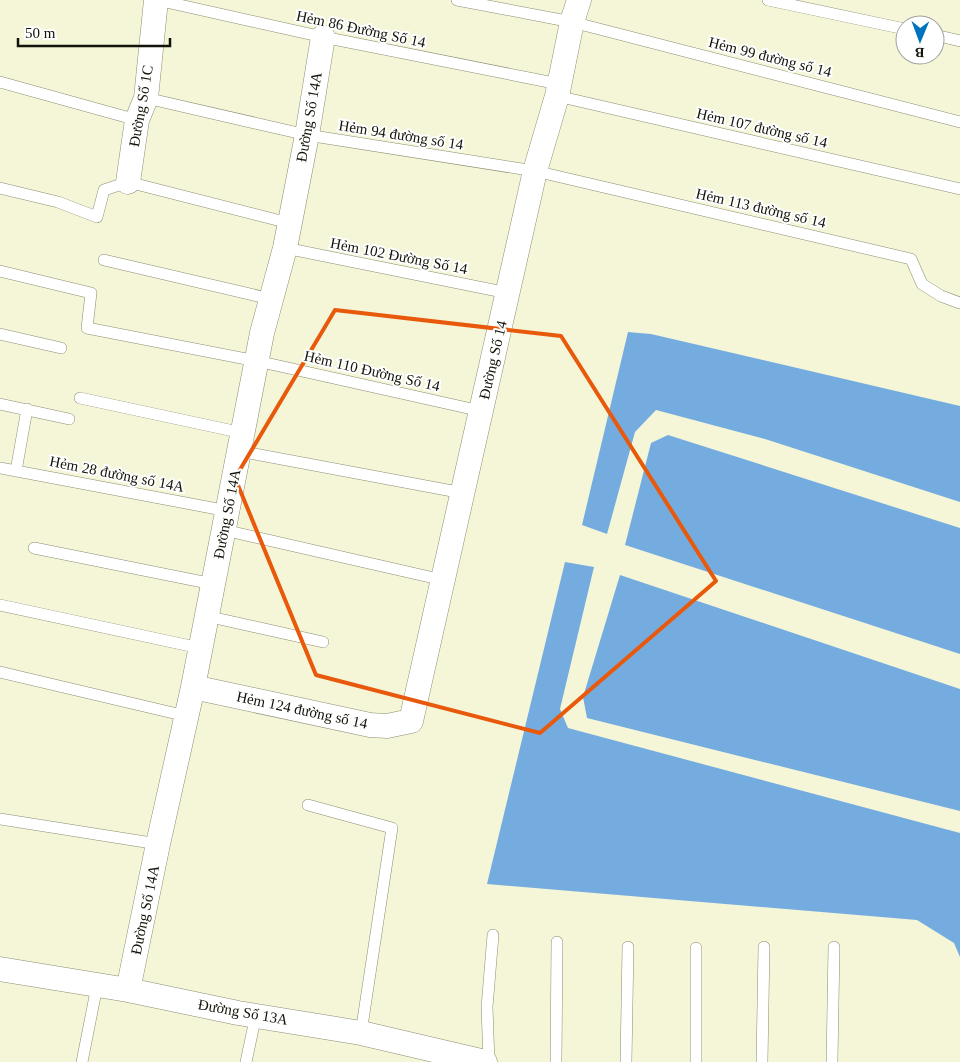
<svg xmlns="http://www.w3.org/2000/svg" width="960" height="1062" font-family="Georgia,serif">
  <rect width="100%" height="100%" fill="#f5f6d8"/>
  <!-- water -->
  <path fill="#75acdf" d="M628,332l23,2 309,72v96l-195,-63 -109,-29 -21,22 -28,102 -25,-9z
    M668,435l292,93v126l-335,-109 26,-102z
    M565,562l29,5 -34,142 8,19 392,105v124l-6,-14 -37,-23 -430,-36z
    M620,575l340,114v122l-373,-93 -4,-21z"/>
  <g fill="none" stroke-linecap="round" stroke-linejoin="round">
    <!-- service casing -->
    <g stroke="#8c8d72" stroke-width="12">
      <path id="service" d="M157,0l166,37 236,47
        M457,0l115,22 388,100
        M768,0l137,29
        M935,35l25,6
        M0,82l137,38
        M557,96l403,93
        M146,98l161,37 228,36 376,88 11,25 19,12 19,7
        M0,188l58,14 39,15 7,-27 24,-8 161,41
        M285,248l223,45
        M104,260l167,39
        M0,271l91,22 -4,35 170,33 224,50
        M0,334l61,14
        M80,398l163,35
        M0,404l69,15
        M239,451l224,42
        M0,468l228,43
        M16,471l11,-62
        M224,530l219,50
        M34,548l179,36
        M0,605l200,43
        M206,616l117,26
        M0,672l186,44
        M308,805l84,23 -31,205
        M0,819l158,25
        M82,1062l15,-76
        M246,1062l10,-47
        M489,1062l-2,-55 6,-72
        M556,1062l1,-120
        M626,1062l2,-115
        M696,1062v-114
        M762,1062l2,-115
        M832,1062l2,-115"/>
    </g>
    <!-- minor casing -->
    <g stroke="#8c8d72" stroke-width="25">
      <path id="minor" d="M128,182l9,-62 9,-22 10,-98
        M193,687l177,38 17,1 24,-5 124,-550 22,-75 15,-74 7,-22
        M0,969l128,21 110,23 123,20 124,29
        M128,990l30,-146 35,-157 69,-354 23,-85 22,-113 16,-98"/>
    </g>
    <!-- service -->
    <use href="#service" stroke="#fff" stroke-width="11"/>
    <!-- minor -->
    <use href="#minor" stroke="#fff" stroke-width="24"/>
  </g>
  <!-- marked area -->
  <path fill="none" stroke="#e8590c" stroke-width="4" stroke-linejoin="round" d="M335,310l226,26 155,245 -176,152 -224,-58 -81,-197z"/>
  <g text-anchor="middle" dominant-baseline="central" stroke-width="4" stroke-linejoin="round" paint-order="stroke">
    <!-- street labels -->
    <g font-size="15" fill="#131309" stroke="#fff">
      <text transform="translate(361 29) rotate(12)">Hẻm 86 Đường Số 14</text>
      <text transform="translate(770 57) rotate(14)">Hẻm 99 đường số 14</text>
      <text transform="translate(141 106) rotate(-80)">Đường Số 1C</text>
      <text transform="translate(309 117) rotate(-80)">Đường Số 14A</text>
      <text transform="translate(762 128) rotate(13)">Hẻm 107 đường số 14</text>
      <text transform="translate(401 135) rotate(9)">Hẻm 94 đường số 14</text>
      <text transform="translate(761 208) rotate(13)">Hẻm 113 đường số 14</text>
      <text transform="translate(399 256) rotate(11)">Hẻm 102 Đường Số 14</text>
      <text transform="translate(493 360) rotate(-77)">Đường Số 14</text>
      <text transform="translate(372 371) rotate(13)">Hẻm 110 Đường Số 14</text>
      <text transform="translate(117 474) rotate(11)">Hẻm 28 đường số 14A</text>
      <text transform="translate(227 514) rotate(-79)">Đường Số 14A</text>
      <text transform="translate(302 710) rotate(12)">Hẻm 124 đường số 14</text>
      <text transform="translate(145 910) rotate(-78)">Đường Số 14A</text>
      <text transform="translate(243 1012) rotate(10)">Đường Số 13A</text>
    </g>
  </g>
  <!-- north arrow -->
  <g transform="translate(920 40) rotate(181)"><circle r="24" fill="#ffffff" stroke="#a1a19d"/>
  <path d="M0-4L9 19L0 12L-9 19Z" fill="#0073bd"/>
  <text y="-8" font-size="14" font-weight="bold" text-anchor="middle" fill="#131309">B</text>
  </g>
  <!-- scale -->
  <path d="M18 38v8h152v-8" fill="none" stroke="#131309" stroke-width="2.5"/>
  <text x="25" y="38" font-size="15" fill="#131309" stroke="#ffffff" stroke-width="4" paint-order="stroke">50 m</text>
</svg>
